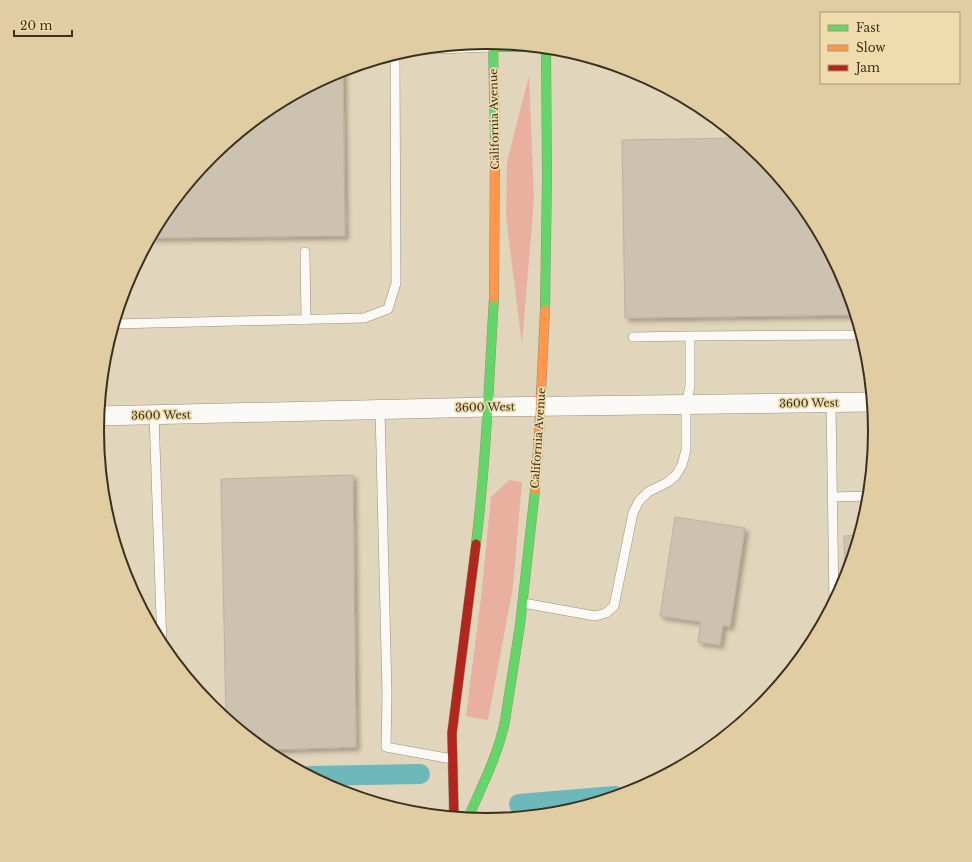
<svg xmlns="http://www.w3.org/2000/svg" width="972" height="862" font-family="'Libre Baskerville',serif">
  <defs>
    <filter id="shadow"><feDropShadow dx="3.5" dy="3.5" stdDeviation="2" flood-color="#0004"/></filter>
  </defs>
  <rect width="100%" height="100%" fill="#e1d5bb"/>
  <!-- green -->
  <path fill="#e9b09f" d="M529,76l5,123 -12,145 -16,-127 1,-55z
    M509,480l13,2 -9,105 -25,133 -22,-4 15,-118 10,-101z"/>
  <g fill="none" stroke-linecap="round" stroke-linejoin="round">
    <!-- canal -->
    <path stroke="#6cb8ba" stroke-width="20" d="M310,776l110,-2
      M519,804l96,-8"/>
  </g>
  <!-- building -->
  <path fill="#cdc1af" stroke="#beb29f" filter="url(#shadow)" d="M343,70l2,166 -195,2 13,-23 48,-59 59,-49 67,-35z
    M739,138l22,18 49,59 35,67 10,33 -230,3 -3,-178z
    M353,475l3,272 -92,3 -38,-32 -5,-239z
    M675,517l70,11 -15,99 -7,-2 -3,20 -22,-3 3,-20 -41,-6z
    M859,535l-14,45v1l-1,-45z"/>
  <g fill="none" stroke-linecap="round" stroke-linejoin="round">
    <!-- lane casing -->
    <g stroke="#988f7b" stroke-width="10">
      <path id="lane" d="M409,50l84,-3
        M305,252l1,68
        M114,324l250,-6 24,-9 8,-26 -1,-229
        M690,336l171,-1
        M831,403l3,199
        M380,410l7,284 -1,53 66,12
        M154,415l8,231
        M832,497l37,-1
        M523,603l72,13 11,-3 8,-7 19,-93 6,-12 9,-9 20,-10 8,-7 6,-10 4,-15v-45l4,-19v-50l-57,1"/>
    </g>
    <!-- street casing -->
    <g stroke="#988f7b" stroke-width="20">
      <path id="street" d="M98,416l390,-9 384,-5"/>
    </g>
    <!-- fast casing -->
    <g stroke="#988f7b" stroke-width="10">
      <path id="fast" d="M493,43l2,99
        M493,47h39
        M545,310l2,-133 -1,-129
        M476,544c10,-82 13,-164 18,-246
        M468,818c14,-32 30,-63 37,-97l15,-96 15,-135"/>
    </g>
    <!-- slow casing -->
    <g stroke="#988f7b" stroke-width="10">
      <path id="slow" d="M494,298l1,-156
        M535,490l4,-55 6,-125"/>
    </g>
    <!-- jam casing -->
    <g stroke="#988f7b" stroke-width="10">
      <path id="jam" d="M454,817l-2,-84 24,-189"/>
    </g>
    <!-- lane -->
    <use href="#lane" stroke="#faf9f5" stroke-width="9"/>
    <!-- street -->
    <use href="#street" stroke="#faf9f5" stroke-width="19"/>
    <!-- fast -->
    <use href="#fast" stroke="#63d668" stroke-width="9"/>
    <!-- slow -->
    <use href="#slow" stroke="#ff974d" stroke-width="9"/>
    <!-- jam -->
    <use href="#jam" stroke="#b3261e" stroke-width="9"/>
  </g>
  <g text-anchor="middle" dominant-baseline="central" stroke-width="3.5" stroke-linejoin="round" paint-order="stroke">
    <!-- street labels -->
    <g font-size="11" fill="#3a321f" stroke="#f0dbac">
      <text transform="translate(494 119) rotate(-91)">California Avenue</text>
      <text transform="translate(809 403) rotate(-1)">3600 West</text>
      <text transform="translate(485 407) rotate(-1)">3600 West</text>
      <text transform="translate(161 415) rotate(-1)">3600 West</text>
      <text transform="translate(538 438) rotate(-86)">California Avenue</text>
    </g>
  </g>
  <!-- crop -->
  <path d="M0 0H972V862H0ZM104 431a382 382 0 1 1 764 0a382 382 0 1 1-764 0Z" fill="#e1cda1" fill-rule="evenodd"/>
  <path fill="none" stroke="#3a321f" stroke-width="2" d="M104 431a382 382 0 1 1 764 0a382 382 0 1 1-764 0Z"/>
  <!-- legend -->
  <rect x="820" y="12" width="140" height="72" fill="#f0dbac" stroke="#a79774"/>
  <rect x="828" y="25" width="20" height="6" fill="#63d668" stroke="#a79774"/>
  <text x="856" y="32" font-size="12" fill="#3a321f">Fast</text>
  <rect x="828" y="45" width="20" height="6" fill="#ff974d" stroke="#a79774"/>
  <text x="856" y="52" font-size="12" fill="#3a321f">Slow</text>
  <rect x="828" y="65" width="20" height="6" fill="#b3261e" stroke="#a79774"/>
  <text x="856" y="72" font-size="12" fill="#3a321f">Jam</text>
  <!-- scale -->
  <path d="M14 30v6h58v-6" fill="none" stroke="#3a321f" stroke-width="2"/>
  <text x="20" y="30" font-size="12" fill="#3a321f" stroke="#f0dbac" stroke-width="3" paint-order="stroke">20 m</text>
</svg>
